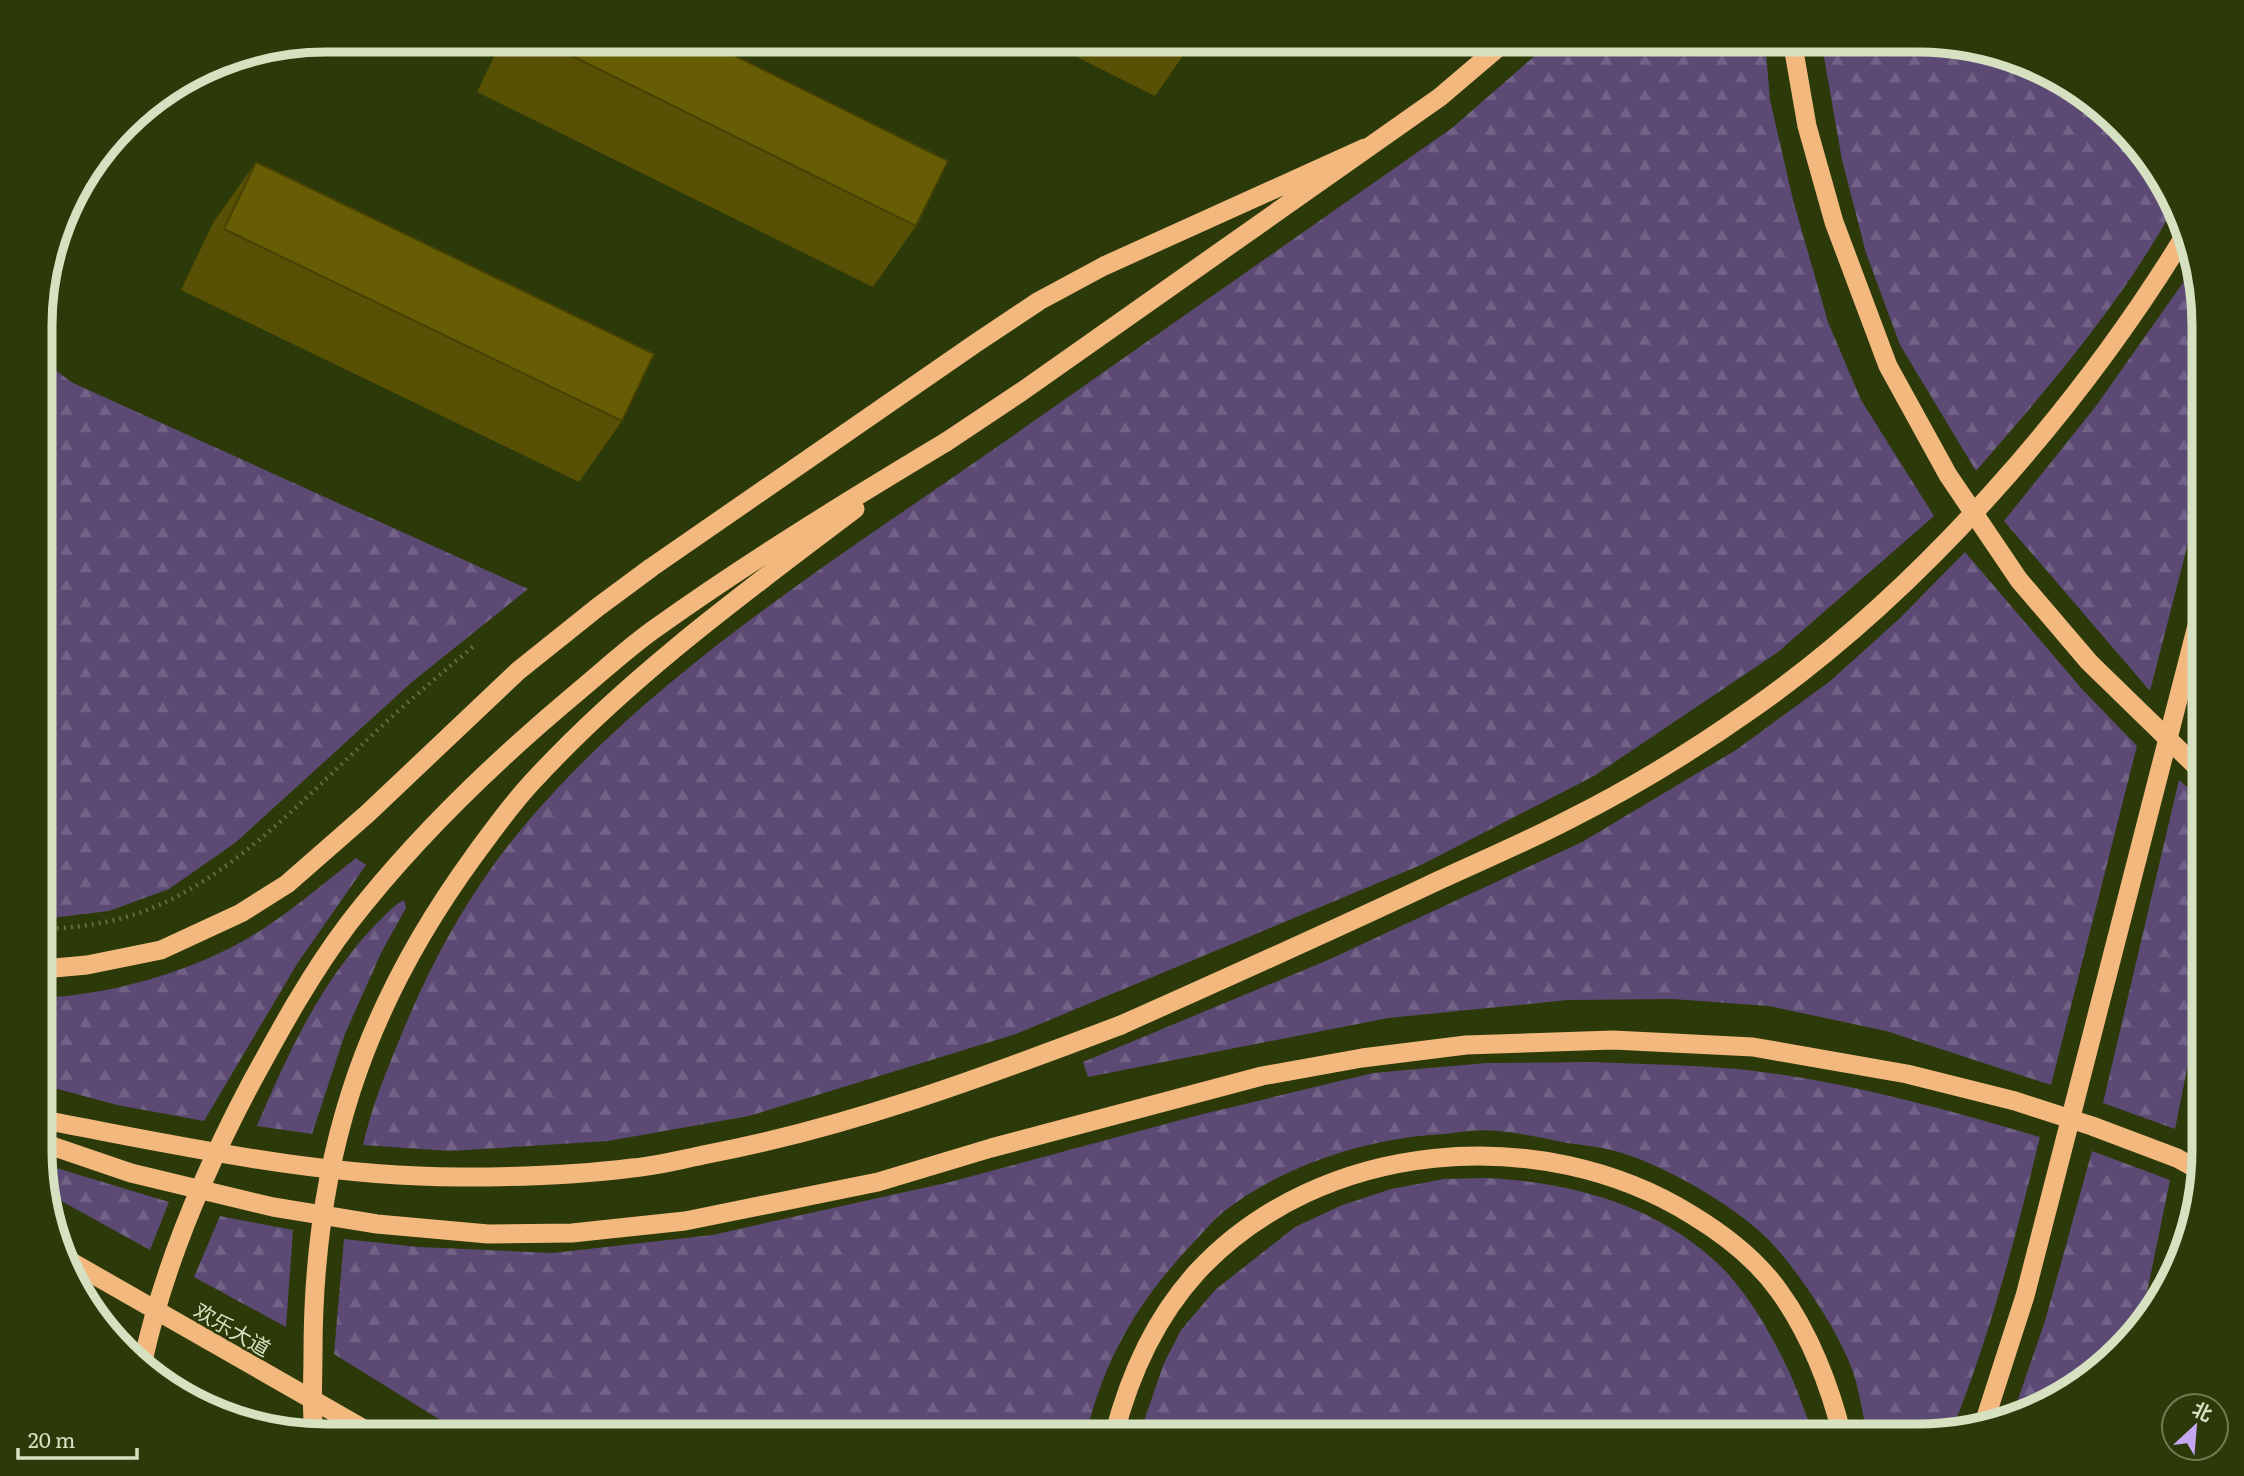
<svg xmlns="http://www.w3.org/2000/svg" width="2244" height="1476" font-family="Literata,'Noto Sans SC',serif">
  <defs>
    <pattern id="forest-firs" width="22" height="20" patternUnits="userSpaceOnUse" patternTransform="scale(1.75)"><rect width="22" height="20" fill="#5c4974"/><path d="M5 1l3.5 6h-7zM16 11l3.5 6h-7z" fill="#726386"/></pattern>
  </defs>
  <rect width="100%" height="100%" fill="#2c3908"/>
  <!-- forest -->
  <path fill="url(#forest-firs)" d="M1553,40h212l5,60 23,100 35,122 33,78 73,116 -156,136 -184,124 -173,89 -405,169 -267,82 -141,25 -158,10 -87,-6c8,-36 21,-68 35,-102 32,-80 74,-157 131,-223 130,-151 303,-258 465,-371 153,-107 305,-214 458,-321z
    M1821,40h97l91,15 68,34 89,95 7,25c-52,95 -126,180 -197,262l-76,-126 -34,-92 -24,-93z
    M2192,270l11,38v177l-53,206 -146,-170 92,-115z
    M43,358l5,7 25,18 455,206 -116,93 -177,161 -66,46 -60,22 -66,8z
    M1965,552l117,137 55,57 -86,339 -165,-54 -117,-25 -96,-7 -105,1 -180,18 -300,59 -5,-15 245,-102 254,-118 154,-92 93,-68 70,-63z
    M2179,780l24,20v190l-28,139 -72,-26z
    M356,858l10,7 -69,99 -93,157 -87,-16 -74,-20v-87c67,-4 141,-24 200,-57 41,-23 77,-55 113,-83z
    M404,900l2,8 -25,45 -36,81 -33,100 -55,-8c30,-71 64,-145 119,-202 9,-8 17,-19 28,-24z
    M1594,1062c48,2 96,3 144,7 103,11 203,39 302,68 -24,99 -50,199 -88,293l-16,5h-68c-6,-20 -8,-43 -15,-63 -15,-42 -54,-100 -84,-132 -35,-35 -106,-76 -154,-89 -15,-4 -32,-6 -48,-8 -23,-5 -46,-10 -69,-12 -18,-2 -37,1 -54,3 -77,4 -161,31 -222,79 -11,9 -20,21 -30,31 -55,59 -87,113 -106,191l-620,1 -132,-82 10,-115 75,8 134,6 159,-18 238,-53 249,-67 174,-42 113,-10z
    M2092,1151l78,29 -29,142 -81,76 -46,13 31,-90z
    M43,1164l126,38 -19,48 -105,-58z
    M1486,1178c89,4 181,30 243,97 22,25 40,56 55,86 12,23 20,50 30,74h-675l25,-72 17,-33 34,-40 80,-63 45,-21 51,-17 53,-10z
    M220,1216l73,14 -7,97 -92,-50z"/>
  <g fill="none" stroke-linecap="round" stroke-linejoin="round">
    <!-- path -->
    <path stroke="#5f6c40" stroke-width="4.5" stroke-dasharray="2 5" stroke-linecap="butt" d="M43,929c35,-1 76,-7 109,-21 81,-33 151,-108 214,-167 34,-33 71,-64 108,-95"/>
    <!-- trunk -->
    <path stroke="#f2b87e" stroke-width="19" d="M1792,40l15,86 27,96 54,144 60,109 71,105 70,82 114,111
      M946,442l75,-50 419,-295 67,-57
      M43,969l44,-4 74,-15 80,-37 46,-29 80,-70 151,-143 80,-64 54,-40 324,-224 63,-42 65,-35 261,-118
      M43,1120c139,26 280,58 423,57 55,0 111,-2 166,-9 24,-2 47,-8 71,-13 144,-27 281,-78 418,-130
      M43,1143l88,30 142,34 104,17 111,10 84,-1 113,-12 193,-39 113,-34 271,-72 100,-18 104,-13 147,-5 140,7 154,27 108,27 77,25 85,32 25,14
      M68,1260l308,176
      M1114,1435c15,-58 41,-117 83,-163 123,-133 344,-151 495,-57 33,20 65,45 87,76 30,41 51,95 63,144"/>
    <!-- trunk-bridge -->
    <path stroke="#f2b87e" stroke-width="19" d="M1121,1025c103,-46 206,-92 308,-140 47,-22 95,-42 141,-66 64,-32 127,-71 185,-112 166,-117 321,-295 427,-467
      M143,1361c21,-96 61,-189 107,-276 30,-55 61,-112 99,-162 67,-87 147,-163 231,-233 24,-20 48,-42 73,-60 95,-68 193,-128 293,-188
      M1985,1420l40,-124 178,-694
      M314,1434c-3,-27 -1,-53 -1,-80 0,-192 48,-343 161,-498 19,-26 38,-53 60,-76 95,-103 210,-187 321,-271"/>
  </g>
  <!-- wall -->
  <path fill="#585004" d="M502,40h201l213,186 -43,61 -396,-195z
    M1043,40h151l-39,56z
    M256,162l366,259 -43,61 -398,-192 32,-67z"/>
  <!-- building -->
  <path fill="#665d05" stroke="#474104" stroke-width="2" d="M540,40h163l245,121 -32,65z
    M256,162l398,192 -32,67 -398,-192z"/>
  <g text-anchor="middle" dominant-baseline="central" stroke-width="5" stroke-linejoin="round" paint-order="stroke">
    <!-- street labels -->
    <g font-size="21" fill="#d5e1c1" stroke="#2c3908">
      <text transform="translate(233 1328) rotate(30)">欢乐大道</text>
    </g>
  </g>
  <!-- crop -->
  <path d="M0 0H2244V1476H0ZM326 52H1918A274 274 0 0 1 2192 326V1150A274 274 0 0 1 1918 1424H326A274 274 0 0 1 52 1150V326A274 274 0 0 1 326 52Z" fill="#2c3908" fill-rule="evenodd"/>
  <path fill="none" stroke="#d5e1c1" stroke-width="9" d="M326 52H1918A274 274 0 0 1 2192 326V1150A274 274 0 0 1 1918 1424H326A274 274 0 0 1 52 1150V326A274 274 0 0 1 326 52Z"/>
  <!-- north arrow -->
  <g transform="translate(2195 1427) rotate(26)"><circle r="33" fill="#2c3908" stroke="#707c52" stroke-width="2"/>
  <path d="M0-5L12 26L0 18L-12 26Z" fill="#c5a6f0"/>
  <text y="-10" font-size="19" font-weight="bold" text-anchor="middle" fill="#d5e1c1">北</text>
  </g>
  <!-- scale -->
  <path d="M18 1448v10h119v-10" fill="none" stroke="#d5e1c1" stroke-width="3.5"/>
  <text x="28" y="1448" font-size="21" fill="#d5e1c1" stroke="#2c3908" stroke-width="5" paint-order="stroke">20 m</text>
</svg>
